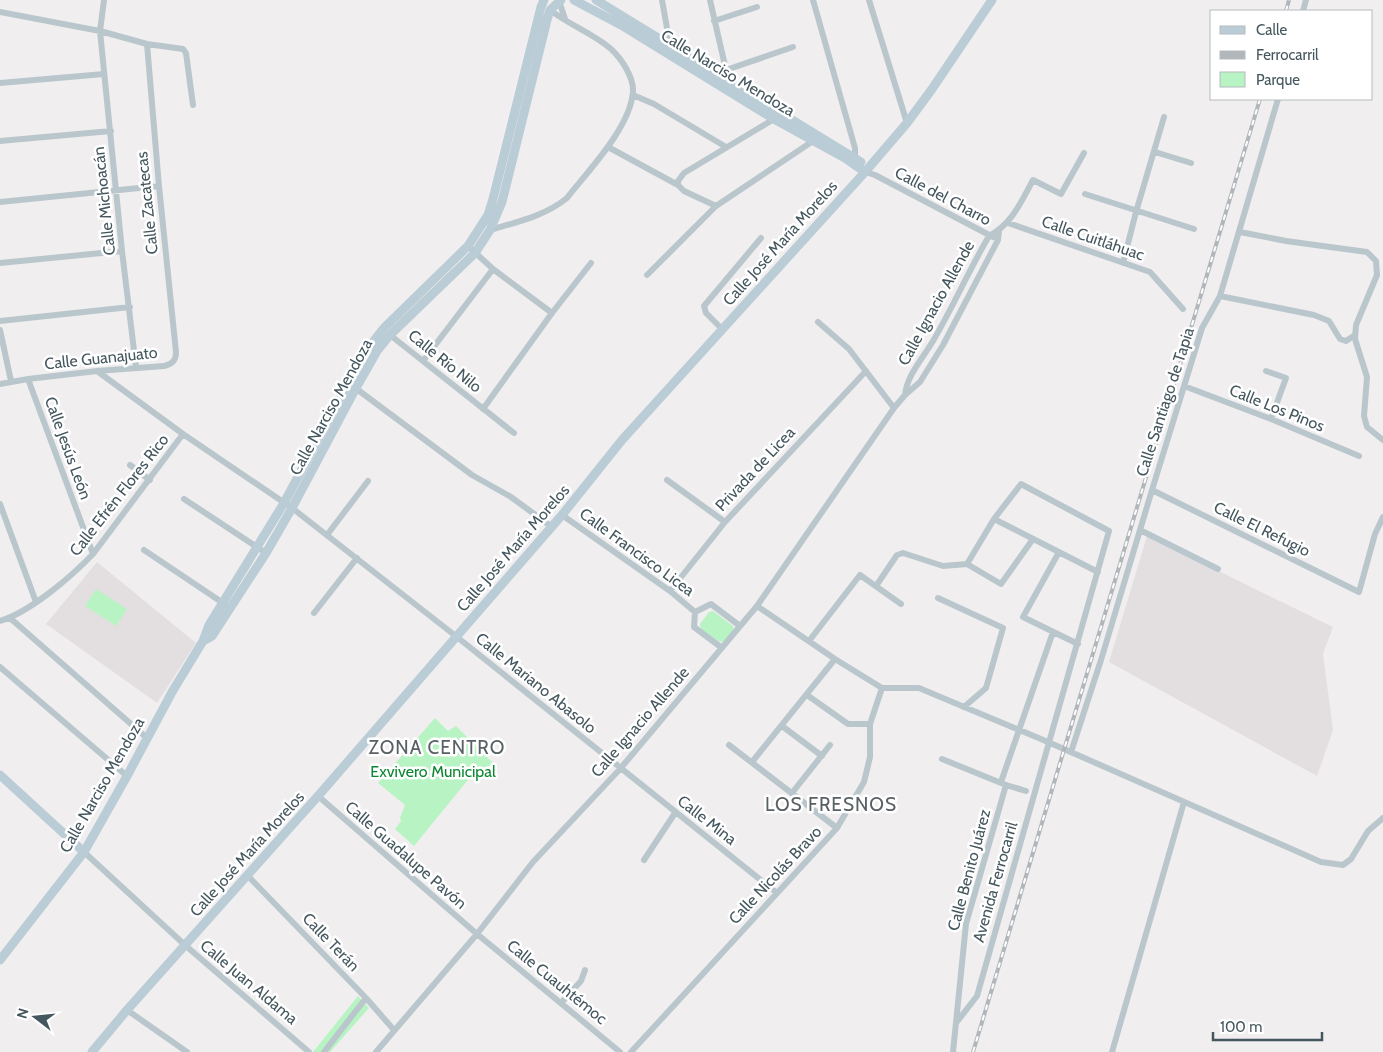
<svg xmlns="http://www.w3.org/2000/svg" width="1383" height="1052" font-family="Cabin,sans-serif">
  <rect width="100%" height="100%" fill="#f1eeef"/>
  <!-- education -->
  <path fill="#e3dfe1" d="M1147,536l186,91 -10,27 10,76 -16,46 -208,-114z
    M97,562l99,81 -39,60 -111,-79z"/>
  <!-- green -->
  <path fill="#b8f3c3" d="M96,589l31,20 -11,17 -31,-20z
    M713,611l20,15 1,4 -11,12 -5,-1 -17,-12 -1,-5 9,-12z
    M435,718l13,13 8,-5 37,37 -26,18 -53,65 -19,-17 6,-8 -1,-3 5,-13 -27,-22z
    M358,996l11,12 -39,44h-17z"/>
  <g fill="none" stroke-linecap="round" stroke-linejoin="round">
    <!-- street -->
    <path stroke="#b9c7cd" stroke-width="6" d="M104,0l-4,31 22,220 14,116
      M662,0l8,45
      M710,0l16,70 -1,11
      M813,0l42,148v6l-3,7
      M869,0l38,123
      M559,1l6,18
      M1303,11l3,-11
      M0,12l100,19 47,13 36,5 3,4 7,52
      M714,21l43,-14
      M726,70l67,-23
      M0,83l104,-9
      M633,95l21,9 72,43
      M0,141l111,-10
      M608,147l70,38 6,6 32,15
      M1155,152l36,11
      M865,172l10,3 118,62
      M678,185v-4l6,-8 90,-54
      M1085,194l109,35
      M0,202l159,-16
      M1008,223l142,49 33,37
      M490,230c27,-8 55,-14 77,-32 21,-27 63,-70 66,-106 1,-14 -11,-33 -22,-43 -18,-16 -42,-24 -61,-39
      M1240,232l46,9 81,11 9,9 1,14 -21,50 -1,14 12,38 -3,39 3,11 16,13
      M468,246l25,23 59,44
      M0,263l122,-12
      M1123,263l13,-51 28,-95
      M647,275l69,-69 100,-67
      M1220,296l94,19 15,6 11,18 6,2 9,-6
      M0,321l130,-14
      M818,322l31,27 45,59
      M722,329l-16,-16 -2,-7 57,-68
      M0,330l11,51
      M390,335l124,98
      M423,361l70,-92
      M97,371l86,63 109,74 165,129 320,256
      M1266,371l20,7 -15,41
      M28,379l65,175
      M0,384l28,-5 69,-8 67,-5c8,-2 12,-5 12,-14l-17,-166 -12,-142
      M1184,386l87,33 88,37
      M354,387l118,88 39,22 41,30
      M905,395c2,-20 18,-37 28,-54 20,-34 36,-71 56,-105 23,-12 32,-34 44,-56l28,14 23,-41
      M483,409l69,-96 39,-50
      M130,465l20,15
      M667,480l58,42
      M1152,490l207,102 16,-58 8,-17
      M184,499l82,54
      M0,504l36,98
      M562,515l108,76 25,21
      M994,519l104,53
      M1140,530l78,39
      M327,535l41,-54
      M144,550l82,55
      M1059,552l-36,65 55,27
      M876,586l21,-31 6,-2 40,13 24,-2 34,20 32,-45
      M670,591l55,-69 141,-151
      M938,598l65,30 -17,60 -22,19
      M757,606l78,53 47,29
      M314,613l43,-55
      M10,618l137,120
      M0,621c30,-9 71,-44 93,-67l90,-120
      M809,641l51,-66 41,29
      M722,648l-28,-21 1,-15 16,-8 29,22
      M0,667l127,109
      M882,688h37l129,54 273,120 22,3 8,-6 17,-28 15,-13
      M807,695l41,29h22
      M782,726l40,30
      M729,745l108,83
      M1071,752l30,-92 51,-170 50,-162 18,-32 58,-197
      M942,759l64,26 20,6
      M752,762l83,-103
      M1001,782l52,-150
      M792,793l38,-48
      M318,796l159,138 143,118
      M84,852l102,94 123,106
      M644,860l31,-47
      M247,875l119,123 28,32
      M561,1003l20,-22 4,-11
      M127,1010l60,42
      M956,1023l21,-27 132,-465 -88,-47 -27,35 -27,45
      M324,1052l42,-54
      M376,1052l101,-118 56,-72 87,-93 137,-163 137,-198 11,-13 15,-13 23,-37 55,-105 1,-9
      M631,1052l206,-224 27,-46 6,-25v-33l12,-36
      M953,1052l13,-128 40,-139
      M1112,1052l72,-250"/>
    <!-- secondary -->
    <path stroke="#baccd5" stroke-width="9" d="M574,0l47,25 153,94 71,39 20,14
      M596,0l265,162
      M203,641l9,-5 54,-83 26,-45 64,-120 21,-37 13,-16 85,-82 15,-23 12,-28 45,-182 3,-10 11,-10
      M0,775l84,77
      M0,960l84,-108 43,-76 45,-84 31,-51 6,-16 75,-122 81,-151 19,-24 84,-82 20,-31 5,-16 48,-192 3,-7
      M92,1052l35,-42 191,-214 244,-281 60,-75 243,-268 42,-49 25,-34 60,-89"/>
    <!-- rail casing -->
    <g stroke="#b0b6ba" stroke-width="4">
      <path id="rail" d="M1286,11l3,-11
        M973,1052l287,-953"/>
    </g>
    <!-- rail -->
    <use href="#rail" stroke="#fff" stroke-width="2" stroke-dasharray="5.5" stroke-linecap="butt"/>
  </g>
  <g text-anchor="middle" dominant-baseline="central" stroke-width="5" stroke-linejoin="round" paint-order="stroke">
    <!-- street labels -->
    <g font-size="16" fill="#45575e" stroke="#fff">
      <text transform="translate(728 73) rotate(31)">Calle Narciso Mendoza</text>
      <text transform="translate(943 196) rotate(28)">Calle del Charro</text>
      <text transform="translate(104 201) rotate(-96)">Calle Michoacán</text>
      <text transform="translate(147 203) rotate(-96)">Calle Zacatecas</text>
      <text transform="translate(1093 238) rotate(19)">Calle Cuitláhuac</text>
      <text transform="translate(780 243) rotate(-48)">Calle José María Morelos</text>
      <text transform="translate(936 303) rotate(-61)">Calle Ignacio Allende</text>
      <text transform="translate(101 358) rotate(-6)">Calle Guanajuato</text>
      <text transform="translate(445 361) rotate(39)">Calle Río Nilo</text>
      <text transform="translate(1165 402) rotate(-72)">Calle Santiago de Tapia</text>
      <text transform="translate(331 407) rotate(-61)">Calle Narciso Mendoza</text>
      <text transform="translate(1277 408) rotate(22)">Calle Los Pinos</text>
      <text transform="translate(68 448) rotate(70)">Calle Jesús León</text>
      <text transform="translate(755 469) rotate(-47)">Privada de Licea</text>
      <text transform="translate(119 495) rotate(-52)">Calle Efrén Flores Rico</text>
      <text transform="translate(1262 529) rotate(26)">Calle El Refugio</text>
      <text transform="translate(513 548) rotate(-49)">Calle José María Morelos</text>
      <text transform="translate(637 552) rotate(36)">Calle Francisco Licea</text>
      <text transform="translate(536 683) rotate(39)">Calle Mariano Abasolo</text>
      <text transform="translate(640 722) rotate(-49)">Calle Ignacio Allende</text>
      <text transform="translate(102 785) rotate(-60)">Calle Narciso Mendoza</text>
      <text transform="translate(707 820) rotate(38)">Calle Mina</text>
      <text transform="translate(247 854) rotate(-48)">Calle José María Morelos</text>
      <text transform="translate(406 855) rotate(41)">Calle Guadalupe Pavón</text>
      <text transform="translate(969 870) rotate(-75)">Calle Benito Juárez</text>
      <text transform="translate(775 875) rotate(-47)">Calle Nicolás Bravo</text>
      <text transform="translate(995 882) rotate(-74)">Avenida Ferrocarril</text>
      <text transform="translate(331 942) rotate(46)">Calle Terán</text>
      <text transform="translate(249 982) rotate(40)">Calle Juan Aldama</text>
      <text transform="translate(557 982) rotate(39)">Calle Cuauhtémoc</text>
    </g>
    <!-- park labels -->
    <g font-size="16" fill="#0e8732" stroke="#fff">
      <text x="433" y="771">Exvivero Municipal</text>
    </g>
    <!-- quarter labels -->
    <g font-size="19" letter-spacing="1" fill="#5a6164" stroke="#fff">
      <text x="437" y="747">ZONA CENTRO</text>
      <text x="831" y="804">LOS FRESNOS</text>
    </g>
  </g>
  <!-- legend -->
  <rect x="1210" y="10" width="162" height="90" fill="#ffffff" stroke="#b5bcbf"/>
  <rect x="1220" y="26" width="25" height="8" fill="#baccd5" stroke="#b5bcbf"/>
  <text x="1256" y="35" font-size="15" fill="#45575e">Calle</text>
  <rect x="1220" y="51" width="25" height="8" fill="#b0b6ba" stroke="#b5bcbf"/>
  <text x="1256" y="60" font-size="15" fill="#45575e">Ferrocarril</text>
  <rect x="1220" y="72" width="25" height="15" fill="#b8f3c3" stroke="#b5bcbf"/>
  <text x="1256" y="85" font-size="15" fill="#45575e">Parque</text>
  <!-- north arrow -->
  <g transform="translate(35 1017) rotate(286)" stroke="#ffffff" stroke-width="4" paint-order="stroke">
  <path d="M0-4L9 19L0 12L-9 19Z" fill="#45575e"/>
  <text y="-8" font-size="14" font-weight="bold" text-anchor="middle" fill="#45575e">N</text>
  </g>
  <!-- scale -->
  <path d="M1213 1032v8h109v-8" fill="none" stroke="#45575e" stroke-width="2.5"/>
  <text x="1220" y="1032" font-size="15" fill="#45575e" stroke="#ffffff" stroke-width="4" paint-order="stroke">100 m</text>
</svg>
